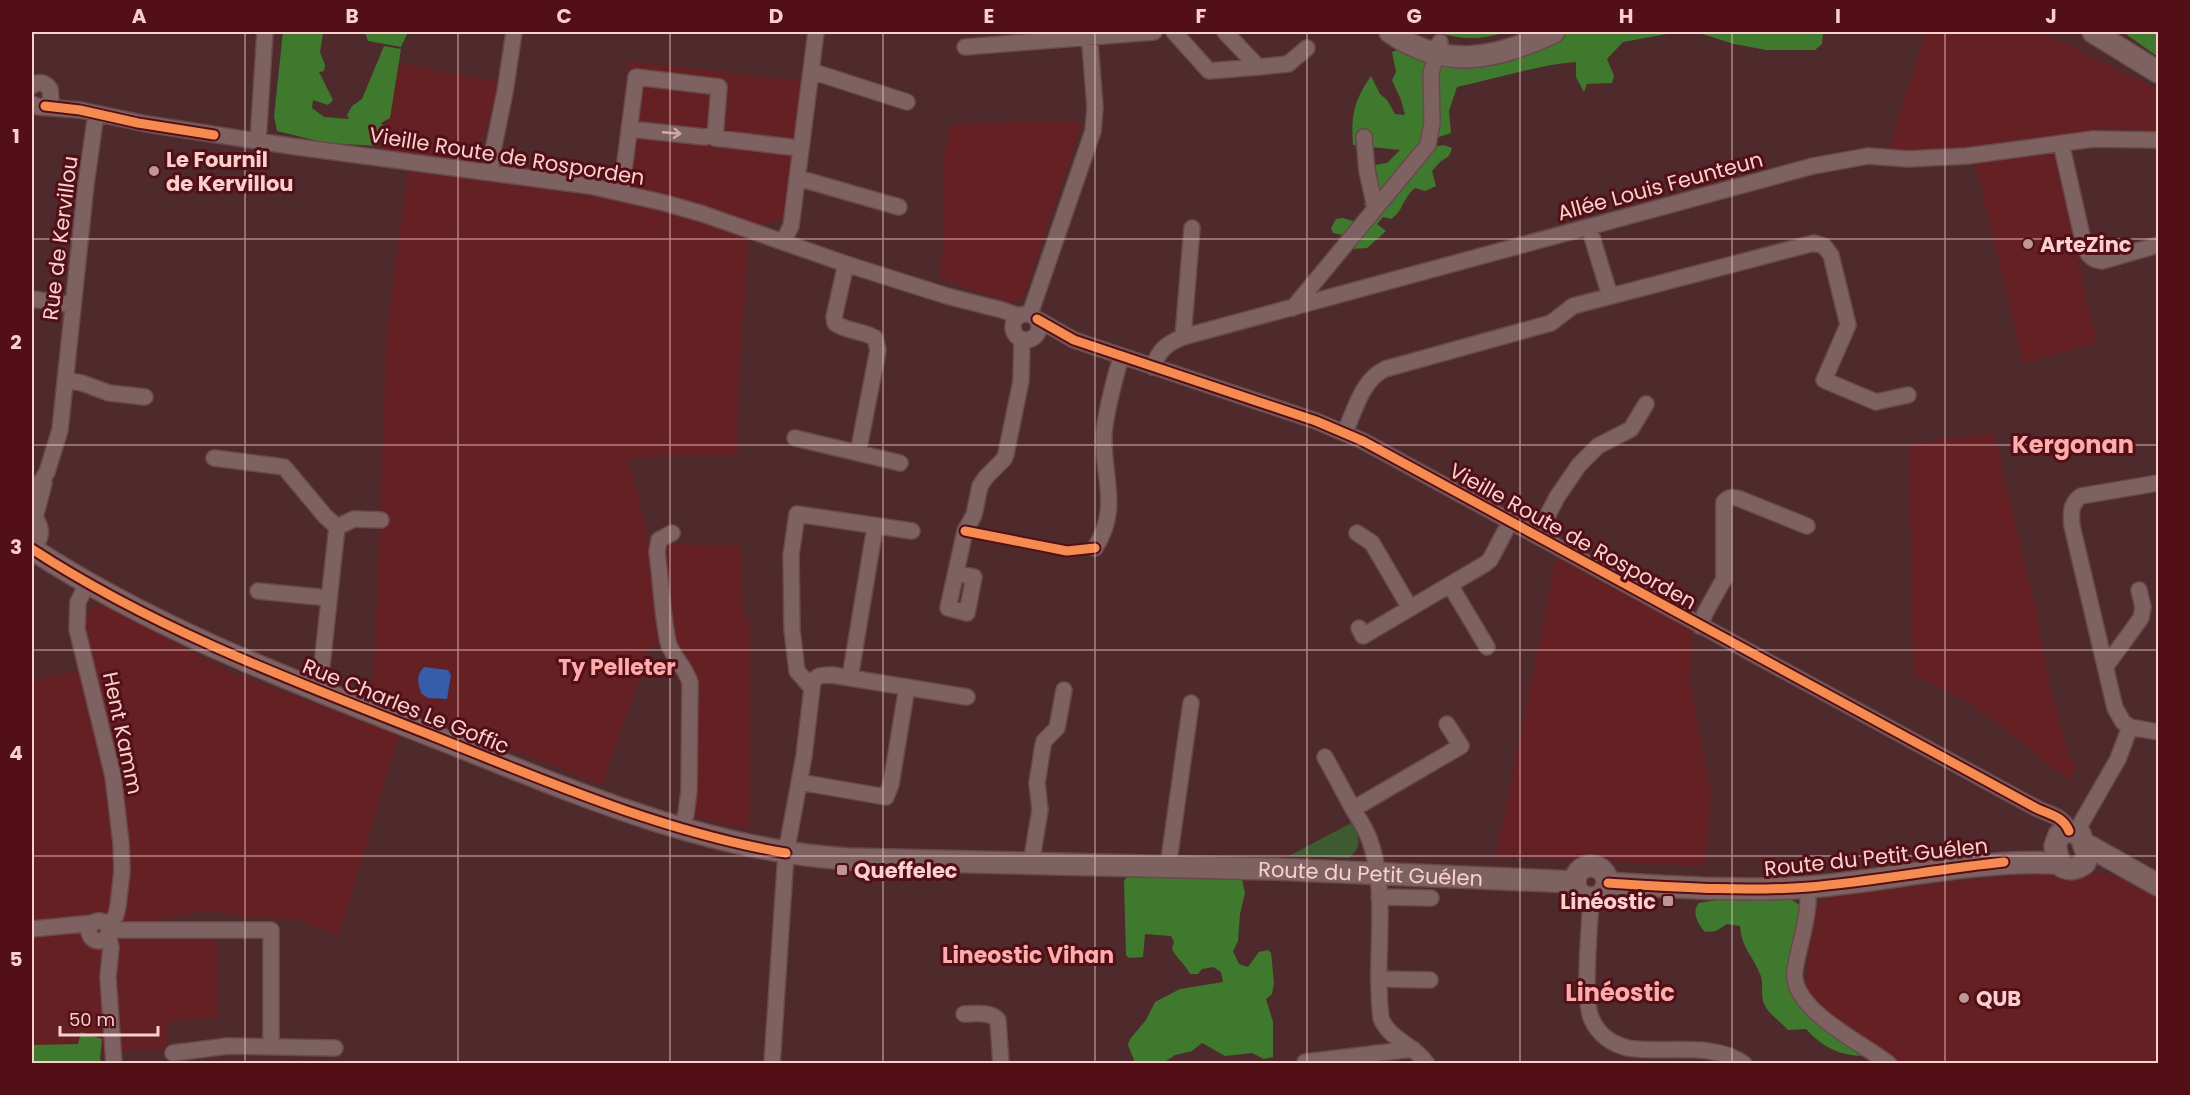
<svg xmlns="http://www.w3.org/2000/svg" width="2190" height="1095" font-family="Poppins,sans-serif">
  <rect width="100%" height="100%" fill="#4f2a2c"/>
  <!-- built -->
  <path fill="#652024" d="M1926,32h116l116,58v42l-48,-4 -60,9 47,205 -74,21 -51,-213 -34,2 -50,-2z
    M628,61l174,20 -15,132 -5,6 -19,6 -9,-3 -5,17 -10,129 -2,87 -109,2 16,63 3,23 94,3 2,73 6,1 1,209 -55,-12 -20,-8 6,-6 3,-119 -3,-9 -22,-29h-8l-49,139 -229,-92 14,-368 23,-168 -29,-4 14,-91 104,20 -2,16 -23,64 -1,18 138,19z
    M1012,122h70l-59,175 -10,6 -74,-25 5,-36 -1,-82 7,-35z
    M1994,434l43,180 14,77 18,65 8,10 -7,15 -97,-76 -60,-31 -4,-228 42,-9z
    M1556,558l136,71 -2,54 21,110 -5,73 -210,-10z
    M103,605l127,67 169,63 -60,201 -44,-17 -49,-2 -40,-7 -67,14 78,11v82l-50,5 1,26 -136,10v-378l63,-13 -11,-50 10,-11z
    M2098,873l18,4 42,21v165h-257l-69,-43 -27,-30 9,-81 18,-15 200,-20z"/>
  <!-- green -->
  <path fill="#3d5a31" d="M1351,823c9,13 12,25 -3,35l-59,-2z"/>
  <!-- forest -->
  <path fill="#3f792e" d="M283,32h42l-2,2 -3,18 5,13 -1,6 -5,1 14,28 -5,5 -15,-5 -1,8 12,9 25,2 -2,-4 5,-9 10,-7 22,-53 17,3 -11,69 -9,5 3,4 -6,19 -52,-3 -49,-12 -3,-15z
    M365,32h43l-7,15 -33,-6z
    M1437,32h68c-23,8 -45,8 -68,0z
    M1564,32h114l-55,10 -16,17 7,17 -2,7 -25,1 -3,8 -8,-15v-15c-40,3 -79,17 -119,25l-8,24 2,22 -12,4 -11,-6 3,16 13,-2 8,3 -3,8 -9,6 -8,9 4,15 -11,5 -10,-3c-14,12 -10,21 -24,31l-8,-2 -6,7 9,7 -19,17 -15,1 -10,-14 -9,-2 -2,-5 5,-9 7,-1 16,5 13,-12 -8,-6c7,-21 18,-12 11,-40l12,-2 13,-13 -47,-5c-2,-31 1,-44 18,-69l9,18 7,6 8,14 10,1 -4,-15 -9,-20 4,-8 -4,-20 9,-4 46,16z
    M1696,32h127l-1,12 -7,6h-49l-32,-6z
    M2123,32h35v25z
    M1168,875l56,1 18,3 3,14 -5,21 -2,27 -5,10 6,13 9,3 11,-15 9,-2 3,3 3,30 -2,11 -6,5 7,23v35l-9,2 -12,-6 -27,3 -23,-13 -10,8 -17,4 -12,8h-31l2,-3 -6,-15 2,-6 16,-19 9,-18 25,-13 43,-7 -2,-10 -8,-5 -11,2 -4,5h-8c-5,-10 -13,-15 -18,-25l2,-7 -3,-6 -26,-2 -2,23 -14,1 -3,-3 -2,-74 4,-5 29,2z
    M1787,897l19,12 -15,72 72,68 1,7c-24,0 -42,-9 -58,-27l-18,1c-7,-8 -18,-15 -23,-24 -6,-11 0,-21 -5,-32 -8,-20 -18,-25 -20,-48l-13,-2 -11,7 -11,1c-7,-8 -14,-20 -6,-29l24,-4z
    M81,1032l21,7 -2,20 3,4h-71v-18l46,-1z"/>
  <!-- water -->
  <path fill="#355da9" d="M424,667l24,3 3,5 -4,24 -19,-1 -6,-4c-5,-10 -6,-19 2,-27z"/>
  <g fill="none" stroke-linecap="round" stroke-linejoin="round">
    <!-- street casing -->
    <g stroke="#69494b" stroke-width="18">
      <path id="street" d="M1174,32l35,39 49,-4
        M1225,32l33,35 30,-3 19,-16
        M965,47l189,-15
        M811,71l96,31
        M32,86c6,-5 13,-4 18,3l1,11 -6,6
        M32,104l7,3 41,3 67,14 143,22 300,40 75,17 38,11 143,50 101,32 55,14 17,6
        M629,129l76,8 10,-3
        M1364,137l3,34 8,36
        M258,141l7,-109
        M2061,143l24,106c4,7 8,11 17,12l56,-16
        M490,172l2,-17 13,-63 9,-60
        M798,178l101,29
        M621,193l15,-116 83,10 -4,51 75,9
        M1589,227l21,69
        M783,242l8,-16 25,-194
        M846,264l-12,53 1,6c12,9 27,7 40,15l3,12 -20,103
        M32,299l41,6
        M1293,308l135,-163 4,-22 -1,-50 9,-31
        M1013 327a13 13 0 1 1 26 0a13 13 0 1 1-26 0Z
        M1030,314l63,-183 2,-24 -6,-75
        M1037,319l37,21 242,81 47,20 673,367c14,7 27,8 33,23
        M1183,337l9,-109
        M1153,367c6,-17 13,-23 30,-30l630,-171 55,-10 40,3 59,-3 126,-17 65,1
        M65,380l17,3 27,10 36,4
        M1345,432c10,-22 17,-52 40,-63l166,-46 22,-17 241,-63 10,3 7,9 17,70 -24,55 52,22 32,-7
        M795,438l105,25
        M214,458l70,9 41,49 12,11 -15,138 -6,24
        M32,496l15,-24 13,-42 26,-246 10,-70
        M34,521l10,-38
        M337,527l17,-8 27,1
        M672,533l-13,7 -2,12c4,29 5,61 11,90 4,15 18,25 22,41l-1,108 -3,23 -5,15
        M1357,533l15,10 38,65
        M1537,536l20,-39 22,-32 19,-19 33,-17 15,-25
        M1095,548c26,-41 7,-71 9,-114 2,-25 10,-53 17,-77
        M956,573l18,4 -7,36 -19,-5 17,-77 9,-16 6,-29 6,-9 18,-18 2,-5 15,-73 1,-41
        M87,584l-9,18 -1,27 36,147 8,67 1,28 -4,35 -2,9 -8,12
        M1450,585l37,62
        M258,591l71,7
        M1700,626l5,-13 19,-34v-77c6,-6 9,-5 16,-3l67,27
        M1359,628l4,8 122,-72 5,-4 20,-38
        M2106,666l35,-48 2,-11 -4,-17
        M850,678l25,-151
        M812,688c2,-13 8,-13 20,-13l135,22
        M2130,727l28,5
        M1325,757l28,52
        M799,782l87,15 5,-13 16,-97
        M2076,832l42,-73 12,-32 -7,-5 -8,-14 -43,-182c-1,-13 -2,-22 9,-30l77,-13
        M1031,864l9,-54 -3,-27 6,-38 1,-4 13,-13 7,-38
        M1168,867l23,-164
        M1808,887c2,28 -8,54 -13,82 -7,40 68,74 94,95
        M1379,897l52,1
        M1591,899c-1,26 -9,101 1,121 7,15 20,24 36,28 35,6 86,-7 116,16
        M89 931a10 10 0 1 1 20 0a10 10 0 1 1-20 0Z
        M32,929l61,-6
        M109,930h162v116
        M108,934l3,13 -3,30 6,87
        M1379,979l51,1
        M964,1014c11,0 26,-3 34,6l3,44
        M173,1053l55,-7 107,2
        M1305,1062l108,-13
        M772,1064l14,-211 18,-97 8,-68 -15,-17 -5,-41 -1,-75 6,-41 115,17
        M1427,1064c-12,-19 -39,-25 -46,-46 -8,-60 9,-123 -12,-180 -4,-10 -10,-19 -16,-29l108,-63 -14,-22"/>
    </g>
    <!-- secondary casing -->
    <g stroke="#69494b" stroke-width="24">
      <g id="secondary">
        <path d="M1390,32c55,39 107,27 164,0"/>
        <path d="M2093,32l65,40"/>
        <path d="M32,519c7,9 7,17 0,26"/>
        <path id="s1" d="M32,549c124,81 263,133 401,187 134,53 269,114 415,123l426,10 301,13"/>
        <path d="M2069,831l11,3 7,20 -2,9c-7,6 -17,8 -25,2l-5,-19 4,-11z"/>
        <path d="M2085,844l73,41"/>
        <circle cx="1591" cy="882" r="16"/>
        <path d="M1608,883c66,4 135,9 201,4 84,-7 166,-28 250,-24"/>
      </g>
    </g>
    <!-- street -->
    <use href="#street" stroke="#7e6262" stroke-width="15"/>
    <!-- secondary -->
    <use href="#secondary" stroke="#7e6262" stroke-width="21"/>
    <!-- cycleway casing -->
    <g stroke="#520f16" stroke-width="13">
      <path id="cycleway" d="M45,106l35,4 58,13 76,12
        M1037,319l37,21 242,81 47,20 673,367c14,7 27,8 33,23
        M965,531l102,20 28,-3
        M32,549c124,81 264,133 401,187 115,46 230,96 353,117
        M1608,883c66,4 135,9 201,4 65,-6 130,-18 195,-25"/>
    </g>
    <!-- cycleway -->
    <use href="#cycleway" stroke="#f68b52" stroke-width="9"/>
  </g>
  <!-- one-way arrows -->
  <defs><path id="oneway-shaft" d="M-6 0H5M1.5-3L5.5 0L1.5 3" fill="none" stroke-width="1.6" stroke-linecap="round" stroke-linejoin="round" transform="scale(1.5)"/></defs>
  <use stroke="#cfaaa8" href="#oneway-shaft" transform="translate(672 133) rotate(5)"/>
  <!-- grid -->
  <path fill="none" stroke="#fad0ce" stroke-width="1.5" stroke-opacity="0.55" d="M245,32v1032M458,32v1032M670,32v1032M883,32v1032M1095,32v1032M1307,32v1032M1520,32v1032M1732,32v1032M1945,32v1032M32,239h2126M32,445h2126M32,650h2126M32,856h2126"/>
  <!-- markers -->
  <g fill="#be9695" stroke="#520f16" stroke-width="2">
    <circle cx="154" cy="171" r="6"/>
    <circle cx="2028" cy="244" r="6"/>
    <rect x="836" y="864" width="12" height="12" rx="3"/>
    <rect x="1662" y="895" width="12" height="12" rx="3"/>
    <circle cx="1964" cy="998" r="6"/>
  </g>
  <g text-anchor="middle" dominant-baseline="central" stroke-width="6" stroke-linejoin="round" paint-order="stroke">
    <!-- street labels -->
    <g font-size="21" fill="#fad0ce" stroke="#520f16">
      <text transform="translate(507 156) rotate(9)">Vieille Route de Rosporden</text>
      <text transform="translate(1660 186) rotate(-15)">Allée Louis Feunteun</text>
      <text transform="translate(60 238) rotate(-83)">Rue de Kervillou</text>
      <text transform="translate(1573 536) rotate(29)">Vieille Route de Rosporden</text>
      <text transform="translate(406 706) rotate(22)">Rue Charles Le Goffic</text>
      <text transform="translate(123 733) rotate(78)">Hent Kamm</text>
      <text transform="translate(1876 857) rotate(-6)">Route du Petit Guélen</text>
      <text stroke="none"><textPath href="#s1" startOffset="1401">Route du Petit Guélen</textPath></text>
    </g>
    <!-- poi labels -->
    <g font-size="21" font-weight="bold" fill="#fad0ce" stroke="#520f16" text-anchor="start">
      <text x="166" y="159">Le Fournil<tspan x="166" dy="24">de Kervillou</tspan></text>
      <text x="2040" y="244">ArteZinc</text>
      <text x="854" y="870">Queffelec</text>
      <text x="1656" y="901" text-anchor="end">Linéostic</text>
      <text x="1976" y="998">QUB</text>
    </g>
    <!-- neighbourhood labels -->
    <g font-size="22" font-weight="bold" fill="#feacab" stroke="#520f16">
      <text x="617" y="667">Ty Pelleter</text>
      <text x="1028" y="955">Lineostic Vihan</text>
    </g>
    <!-- quarter labels -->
    <g font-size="24" font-weight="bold" fill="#feacab" stroke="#520f16">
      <text x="2073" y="444">Kergonan</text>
      <text x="1620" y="992">Linéostic</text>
    </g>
  </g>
  <!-- border -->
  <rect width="2190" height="1095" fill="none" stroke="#520f16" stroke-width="66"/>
  <!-- scale -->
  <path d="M60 1026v9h98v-9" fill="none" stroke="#fad0ce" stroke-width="3"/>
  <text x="69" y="1026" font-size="18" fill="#fad0ce" stroke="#520f16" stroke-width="4.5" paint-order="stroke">50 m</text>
  <rect x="33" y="33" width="2124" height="1029" fill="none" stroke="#fad0ce" stroke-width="2"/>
  <g font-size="20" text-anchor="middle" font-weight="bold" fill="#fad0ce">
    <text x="139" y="23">A</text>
    <text x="352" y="23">B</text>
    <text x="564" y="23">C</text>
    <text x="776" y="23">D</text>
    <text x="989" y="23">E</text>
    <text x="1201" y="23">F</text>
    <text x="1414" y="23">G</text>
    <text x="1626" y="23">H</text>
    <text x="1838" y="23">I</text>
    <text x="2051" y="23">J</text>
    <text x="16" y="143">1</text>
    <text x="16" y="349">2</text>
    <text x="16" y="554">3</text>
    <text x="16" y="760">4</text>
    <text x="16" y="966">5</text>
  </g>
</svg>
